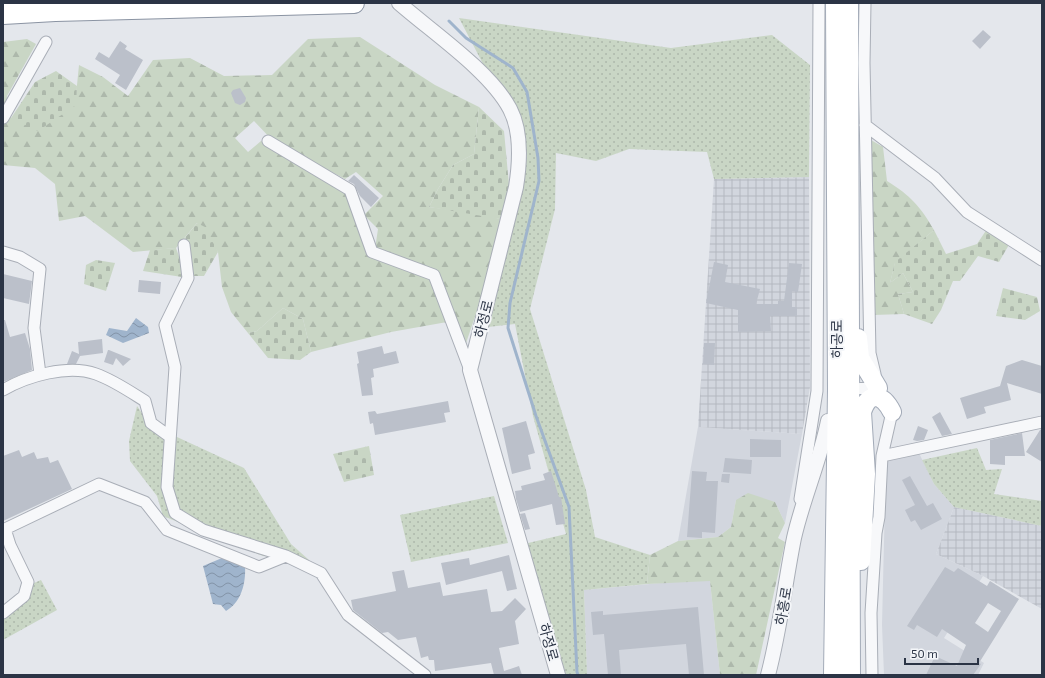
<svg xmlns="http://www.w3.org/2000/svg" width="1045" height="678" font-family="'Exo 2','Noto Sans KR',sans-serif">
  <defs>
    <pattern id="industrial-grid" width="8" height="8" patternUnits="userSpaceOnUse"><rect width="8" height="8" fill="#d2d6de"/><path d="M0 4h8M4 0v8" fill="none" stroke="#b4b8c0"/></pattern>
    <pattern id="grass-dots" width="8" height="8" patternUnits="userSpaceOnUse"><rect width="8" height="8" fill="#c9d6c5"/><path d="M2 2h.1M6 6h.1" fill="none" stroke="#adb8ab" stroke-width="1.8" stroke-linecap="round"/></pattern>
    <pattern id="forest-firs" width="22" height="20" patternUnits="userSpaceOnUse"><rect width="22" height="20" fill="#c9d6c5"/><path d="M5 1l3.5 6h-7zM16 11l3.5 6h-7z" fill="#adb8ab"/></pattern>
    <pattern id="cemetery-stones" width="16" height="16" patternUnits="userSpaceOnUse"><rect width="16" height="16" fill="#c9d6c5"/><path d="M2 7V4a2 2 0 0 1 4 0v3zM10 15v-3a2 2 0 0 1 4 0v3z" fill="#adb8ab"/></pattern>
    <pattern id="water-waves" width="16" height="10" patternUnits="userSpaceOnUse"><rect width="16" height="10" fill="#9fb4cc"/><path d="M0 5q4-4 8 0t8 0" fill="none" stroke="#8293a7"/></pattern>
  </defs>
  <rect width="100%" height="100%" fill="#e4e7ec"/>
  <!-- built -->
  <path fill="#d2d6de" d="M698,427l104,7 -17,89 -10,-21 -39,-2 -5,27 -13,10 -40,4z
    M918,451l16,33 20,23 -18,47 47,22 -39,62 40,25 -6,12h-94l-2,-50 4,-166z
    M683,581h27l10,94h-133l-3,-85z"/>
  <!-- industrial -->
  <path fill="url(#industrial-grid)" d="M809,177l1,210 -8,47 -104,-7 16,-248z
    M954,507l88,19v83l-59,-33 -47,-22z"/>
  <!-- grass -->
  <path fill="url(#grass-dots)" d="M459,18l212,30 101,-13 38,30 -1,112 -95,2 -7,-27 -78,-3 -33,12 -40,-8 -1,56 -25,100 56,181 9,47 55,18 -3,29 -63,6 3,85h-21l-42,-131 42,-10 -33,-118 -18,-92 -27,3 39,-171 -13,-55 -22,-20z
    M137,406l21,30 19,1 67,31 47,76 18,16 -46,-4 -100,-40 -6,-20 -27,-35 -1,-20z
    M977,448l9,22 16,-1 -8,25 48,7v25l-88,-19 -20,-23 -12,-24z
    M494,496l14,47 -97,19 -11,-47z
    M41,580l16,30 -54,30v-34l17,-12 3,-12 11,1z"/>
  <!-- forest -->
  <path fill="url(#forest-firs)" d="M360,37l75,48 44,22 -5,47 -21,11 -15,24 -9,18 52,7 19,5 -12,60 -22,64 -31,-70 -60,-24 3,-20 -14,-14 19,-19 -27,-24 -11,7 -72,-38 -19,-20 -19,17 13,14 13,-11 86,51 20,63 63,23 17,44 -56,10 -80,20 -8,-33 -20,-11 -26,23 -9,2 -17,-21 -9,-25 -4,-35 -21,-29 -21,25 -43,4 -48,-36 -26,5 -4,-37 -20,-16 -32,-3v-123l24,-3 9,5 -29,52 4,22 64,-13 4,-40 24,12 25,19 25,-36 37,-2 34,18 48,-1 36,-36z
    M871,140l12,7 4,34c24,15 33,25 47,49l-39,33 -5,20 13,-10 10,19 -15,2 6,20 -31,1z
    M748,493l27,9 10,21 -7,15 7,4 -29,133h-36l-10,-94 -63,3 3,-29 28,-14 40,-4 13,-10 5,-27z"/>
  <!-- cemetery -->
  <path fill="url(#cemetery-stones)" d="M56,71l21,15 -1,19 -38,26 -27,-13 24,-36z
    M479,107l25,24 5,54 -9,34 -71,-12 9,-18 15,-24 21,-11z
    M197,223l8,4 13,25 -14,24h-12l-2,-21 -6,-16z
    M987,229l23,14 -11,19 -21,-6 -18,25h-7l-12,29 -9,14 -28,-10 -6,-20 15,-2 -10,-19 -13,10 5,-21 39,-32 12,24 31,-10z
    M176,248l5,14 1,15 -39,-6 7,-21z
    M96,260l19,3 -9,28 -22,-7 2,-19z
    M1003,288l34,9 3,14 -15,9 -29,-4z
    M283,308l20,11 8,33 -11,8 -32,-2 -20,-25 9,-2z
    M369,446l5,29 -30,7 -11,-28z"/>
  <!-- water -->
  <path fill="url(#water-waves)" d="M136,318l12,9 1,6 -26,10 -17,-8 3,-7 18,3z
    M222,558l23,8c1,16 -3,36 -19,45l-5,-6 -8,-1 -10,-38z"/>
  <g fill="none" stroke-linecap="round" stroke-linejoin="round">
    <!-- stream -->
    <path stroke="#9fb4cc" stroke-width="3" d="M449,21l17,17 47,30 14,24 11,66 1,23 -29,122 -2,25 28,88 33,91 8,165 1,3"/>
  </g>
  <!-- building -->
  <path fill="#bbc0ca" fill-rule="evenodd" d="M983,30l8,7 -11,12 -8,-8z
    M120,41l7,5 -2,3 18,11 -17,30 -11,-7 5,-8 -25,-16 4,-7 10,6z
    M240,88l6,10 -1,4 -5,3 -5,-2 -4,-10 2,-3z
    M354,175l25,23 -8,9 -11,-11 -6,-12 -6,-3z
    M714,262l14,3 -3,17 35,7 -4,15h22v-3h6l5,-38 13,1 -4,28 -6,-1v16h5v9h-27l1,15 -33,1v-22l-32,-7z
    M3,274l29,7 -3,23 -26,-6z
    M139,280l22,2 -1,12 -22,-2z
    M3,320h2l5,17 15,-4 5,16 2,21 -29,12z
    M102,339l1,14 -23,3 -4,8h-9l5,-13 7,3 -1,-12z
    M704,343h11l-1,22 -11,-1z
    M382,346l2,8 12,-3 3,12 -26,6 1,8 -3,1 2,17 -11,1 -5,-32 2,-1 -2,-11z
    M108,350h1l22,9 -8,7 -7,-8 -3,7 -9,-3z
    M1022,360l20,6v28l-35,-11 4,17 -27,7 2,6 -19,6 -7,-21 40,-12 6,-20z
    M448,401l2,11 -6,1 2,9 -71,13 -2,-12 -3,1 -2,-12 7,-1 2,3z
    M940,412l12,22 -10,2 -10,-19z
    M526,421l9,32 -7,2 3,14 -19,5 -10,-46z
    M918,426l10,4 -4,10 -7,1 -4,-1z
    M1042,429v33l-16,-10 14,-22z
    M1022,433l3,23h-20v9l-15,-1v-24z
    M750,439l31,1v17h-31z
    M19,450l3,7 12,-5 3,7 11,-2 2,6 8,-3 14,29 -69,32v-65z
    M725,458l27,2 -1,14 -28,-2z
    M551,471l8,26h2l4,27 -9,1 -4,-21 -32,8 -4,-13 -1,-8 7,-1 -1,-4 24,-6 -2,-6z
    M692,471l15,1 -1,9h12l-3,52 -13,-1v6l-15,-1z
    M722,474h8l-1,9 -8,-1z
    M910,476l17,30 6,-3 9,16 -21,11 -6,-10 -4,2 -6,-12 10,-5 -13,-25z
    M525,513l5,16 -5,1 -5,-16z
    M509,555l8,34 -10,2 -5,-20 -56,14 -5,-22 28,-5 1,7z
    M945,567l9,5 4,-4 29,18 3,-5 29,18 -40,64 2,1 -8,11h-47l9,-19 22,10 9,-21 -24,-16 -5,8 -20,-12 -3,5 -7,-4zM988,603l13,8 -13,21 -13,-9z
    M404,570l4,18 32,-6 3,14 44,-7 4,23 11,-1 13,-13 11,11 -11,12 4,23 -20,4 5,23 15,-5 3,9h-28l-3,-12 -56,8 -1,-11h-5l-1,-4 -7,2 -5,-21 -18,3 -10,-8 -6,1 -29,-23 -2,-10 45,-9 -4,-19z
    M698,607l6,68h-15l-3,-31 -67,6 2,25h-13l-4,-41 -11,1 -2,-23 12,-1v4z"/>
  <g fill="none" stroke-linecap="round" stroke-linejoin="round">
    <!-- minor casing -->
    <g stroke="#a9aeb7" stroke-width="13">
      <path id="minor" d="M865,3l-1,60 6,290 5,21
        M3,118l43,-76
        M865,125l70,53 32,34 75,48
        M268,141l82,49 22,62 62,23 36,95
        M184,245l4,33 -23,47 10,42 -8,120 8,26 28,17 83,26 35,17 27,42 77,60
        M3,252l17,5 20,12 -6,59 6,46
        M845,389l33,-1
        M3,390c24,-14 65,-26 93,-16 17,6 33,17 49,27l6,22 18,13
        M882,456l160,-34
        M800,499l17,-108 2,-388
        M3,613l21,-17 4,-14 -18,-37 -5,-16 94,-45 46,18 22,28 92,37 27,-11
        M872,675l-1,-62 5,-80 3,-16 3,-61 10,-44 -1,-5"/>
    </g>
    <!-- tertiary casing -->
    <g stroke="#a9aeb7" stroke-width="16">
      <path id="tertiary" d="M399,3c33,29 91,68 111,106 12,23 10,53 6,78l-46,183 88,305
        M768,675c12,-45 17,-92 26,-137 9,-40 26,-77 34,-117h8"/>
    </g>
    <!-- primary casing -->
    <g stroke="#a3abb8" stroke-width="20">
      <path id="primary" d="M849,3l2,672
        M858,338l2,20 18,30
        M861,561l5,-87 -4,-62c7,-22 21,-18 30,0
        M833,675l4,-285 -2,-387"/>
    </g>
    <!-- motorway casing -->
    <g stroke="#8b94a3" stroke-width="22">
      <path id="motorway" d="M3,14l52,-3 299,-8"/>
    </g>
    <!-- minor -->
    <use href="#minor" stroke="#f7f8fa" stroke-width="11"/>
    <!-- tertiary -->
    <use href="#tertiary" stroke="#f7f8fa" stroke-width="14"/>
    <!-- primary -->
    <use href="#primary" stroke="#fff" stroke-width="18"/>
    <!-- motorway -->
    <use href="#motorway" stroke="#fff" stroke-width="20"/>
  </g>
  <g text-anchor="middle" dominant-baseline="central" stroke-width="4" stroke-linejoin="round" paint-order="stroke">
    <!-- street labels -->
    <g font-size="14" fill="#2b3445" stroke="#f4f6f9">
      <text transform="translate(483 319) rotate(-76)">하정로</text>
      <text transform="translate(836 339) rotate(-90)">하공로</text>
      <text transform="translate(783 606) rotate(-80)">하흥로</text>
      <text transform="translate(549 642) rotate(74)">하정로</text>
    </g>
  </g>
  <!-- border -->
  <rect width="1045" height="678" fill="none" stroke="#2b3445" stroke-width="8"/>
  <!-- scale -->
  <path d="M905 658v6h73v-6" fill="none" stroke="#2b3445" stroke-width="2"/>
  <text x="911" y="658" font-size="12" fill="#2b3445" stroke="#f4f6f9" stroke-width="3" paint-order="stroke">50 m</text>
</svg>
